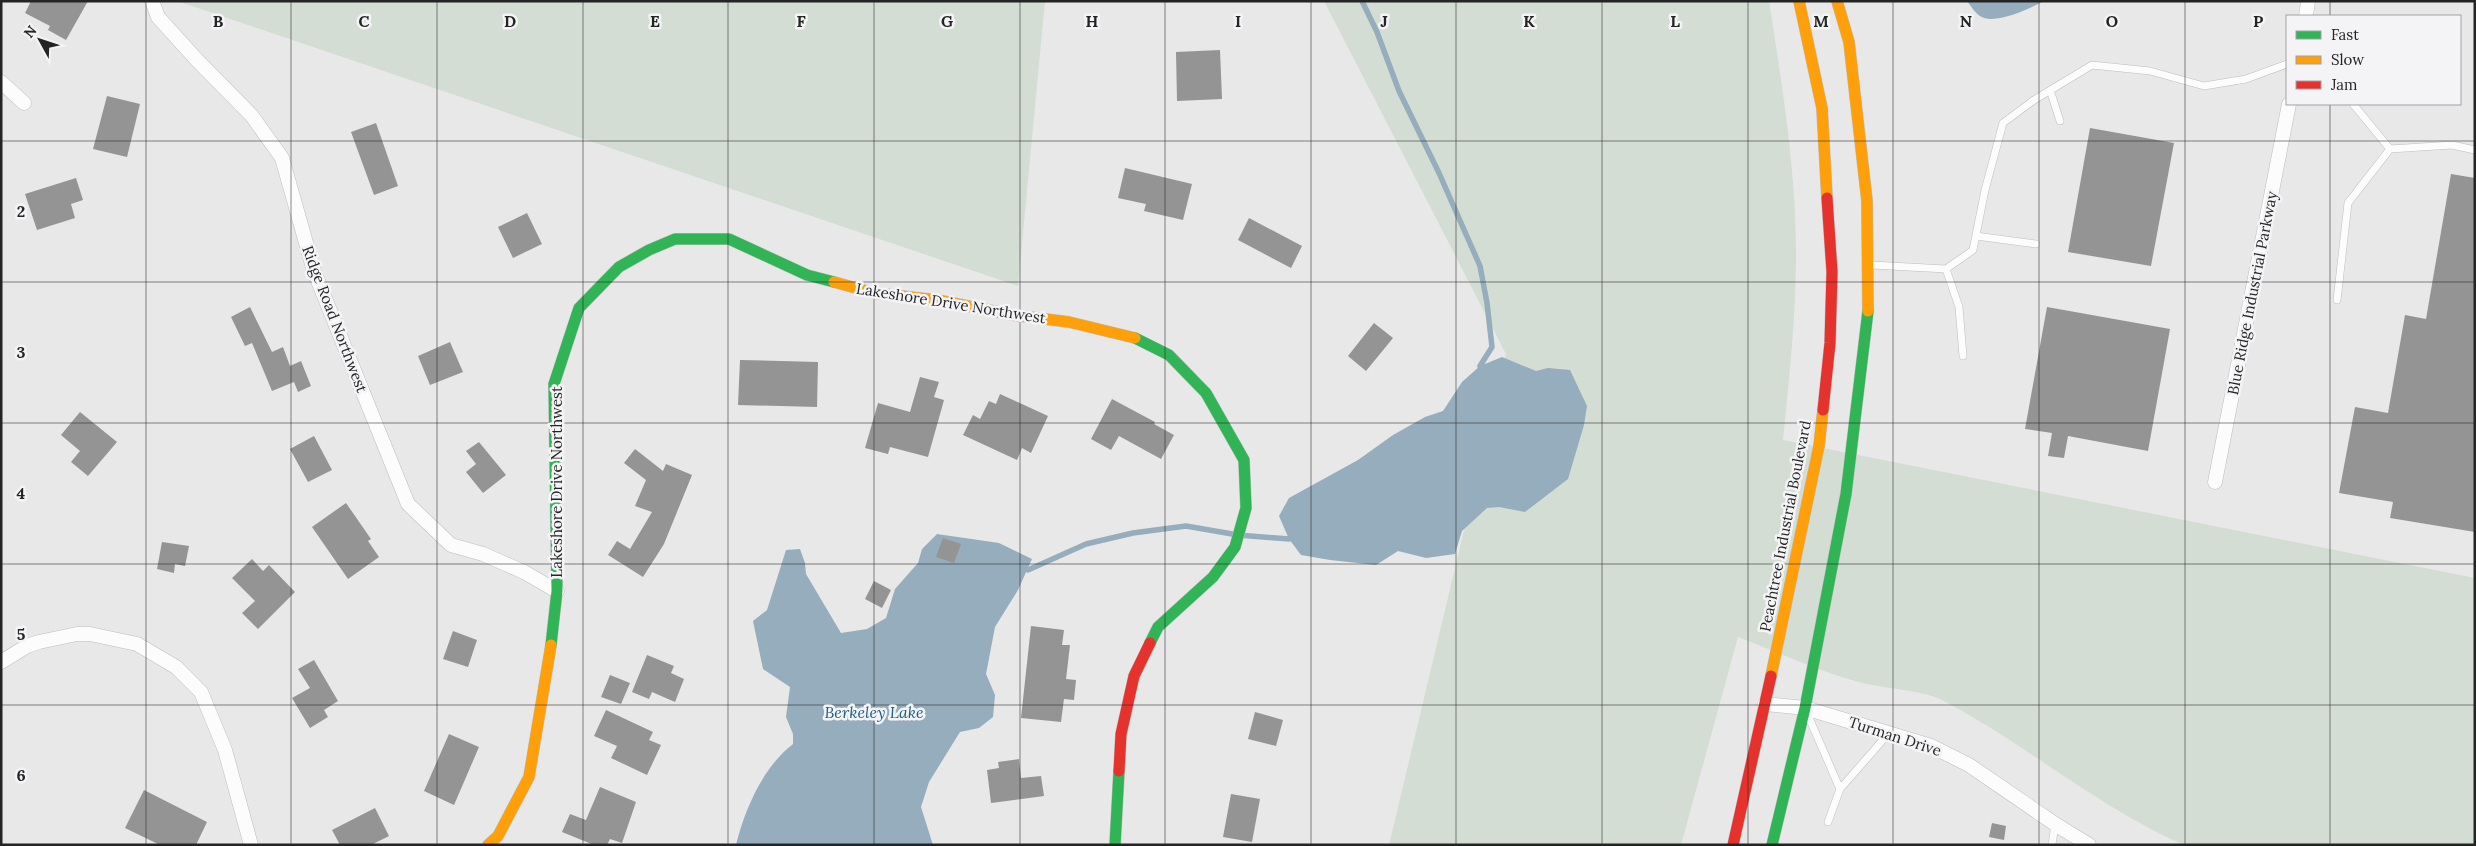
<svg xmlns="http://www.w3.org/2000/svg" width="2476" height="846" font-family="Lora,serif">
  <rect width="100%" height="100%" fill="#e8e8e9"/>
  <!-- green -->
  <path fill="#d3ddd4" d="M177,1h868l-27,285z
    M1324,1h445c13,84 27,168 27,253 0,62 -7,125 -13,186l692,138v267h-291c-87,-38 -159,-102 -244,-146 -19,-9 -62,-11 -85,-18 -39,-11 -78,-29 -117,-44l-57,208h-292l117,-491z"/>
  <!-- water -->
  <path fill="#95adbc" d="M1967,1h77c-13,7 -50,25 -64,15 -5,-3 -9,-10 -13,-15z
    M1502,357l34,14 12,-3 22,2 17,36 -3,19 -16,54 -43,33 -26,-5 -12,1 -25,23 -7,23 -29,4 -28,-7 -22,14 -46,-5 -29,-5 -12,-16 -10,-23 10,-18 69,-38 35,-25 32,-18 18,-6 19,-29 18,-16z
    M937,534l62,9 33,16 -14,31 -23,37 -9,47 9,21 -2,22 -14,11 -19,4 -31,50 -8,25 12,38h-197c9,-36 27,-78 57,-101v-10l-7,-17 4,-30 -27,-18 -10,-48 14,-11 19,-60 14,-1 5,14 1,11 35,59 26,-4 19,-11 9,-29 23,-26 4,-14z"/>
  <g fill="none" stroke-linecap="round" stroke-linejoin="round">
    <!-- stream -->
    <path stroke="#95adbc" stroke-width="5.5" d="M1362,1l15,31 22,59 40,82 41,93 7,37 5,44 -12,19
      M1028,570l58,-26 47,-11 53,-7 52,9 51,4"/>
  </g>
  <!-- building -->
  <path fill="#949494" d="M31,1h57l-22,39 -18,-10 2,-4 -25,-13z
    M1220,50l2,49 -45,2 -1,-49z
    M107,96l33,8 -13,53 -34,-8z
    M376,123l22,63 -24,9 -23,-63z
    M2090,128l84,15 -23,123 -83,-14z
    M1125,168l67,16 -9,36 -39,-9 2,-7 -28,-6z
    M2451,174l24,4v354l-85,-14 3,-16 -54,-9 16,-86 33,6 17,-98 21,4z
    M76,178l7,22 -12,4 4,14 -38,12 -12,-36z
    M527,213l15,31 -29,14 -15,-31z
    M1249,218l53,28 -11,22 -53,-28z
    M250,307l22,45 11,-5 7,19 11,-5 10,25 -13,6 -4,-10 -22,9 -20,-48 -7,3 -14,-29z
    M2047,307l123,22 -22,122 -80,-15 -4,22 -16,-2 4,-23 -27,-4z
    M1374,323l19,15 -27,33 -18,-15z
    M450,342l13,30 -33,13 -12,-29z
    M740,360l78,2 -1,45 -79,-2z
    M920,377l19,5 -5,15 10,3 -16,57 -38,-10 -2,7 -23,-6 13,-45 32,9z
    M1000,394l48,22 -17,37 -9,-5 -5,12 -54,-25 10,-20 7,4 9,-18 7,3z
    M1112,399l43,23 -1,2 20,11 -13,24 -42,-23 -8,14 -20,-11z
    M80,412l37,30 -29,34 -17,-14 9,-11 -19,-16z
    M314,436l18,34 -24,12 -18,-33z
    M479,442l27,33 -23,18 -17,-21 10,-8 -10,-13z
    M635,449l28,22 3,-7 26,11 -28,69 -21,33 -35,-22 9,-14 13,8 22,-37 -17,-6 11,-26 -22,-17z
    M346,503l25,36 -3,2 11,16 -31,22 -36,-52z
    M943,538l18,6 -7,19 -18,-6z
    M162,542l27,4 -4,20 -10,-2 -1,9 -17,-4z
    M252,559l11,12 6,-6 26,27 -37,37 -16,-16 13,-12 -23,-23z
    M874,581l17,9 -9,18 -17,-9z
    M1031,626l33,4 -2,15h8l-4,34 10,1 -2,20 -10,-1 -3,23 -40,-4z
    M453,631l24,9 -9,27 -25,-8z
    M647,655l27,11 -3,7 13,6 -9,23 -23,-10 -3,7 -17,-7z
    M314,660l24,41 -14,9 4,7 -18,11 -18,-30 18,-10 -12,-19z
    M610,675l20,8 -9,21 -20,-7z
    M606,710l47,22 -4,8 12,5 -14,30 -36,-17 6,-12 -23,-10z
    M1255,712l28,8 -7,26 -28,-7z
    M449,734l30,13 -25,58 -30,-14z
    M1019,759l2,19 20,-2 3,20 -53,7 -4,-33 12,-2 -1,-6z
    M600,787l36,15 -14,41 -12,-4 -3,6h-13l-32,-13 8,-18 16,6z
    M144,790l63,32 -11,23h-36l-35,-17z
    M1231,794l29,5 -8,43 -29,-5z
    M375,808l14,28 -18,9h-31l-8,-15z
    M1992,823l14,3 -2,14 -15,-3z"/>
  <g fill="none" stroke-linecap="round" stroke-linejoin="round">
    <!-- lane casing -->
    <g stroke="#bebebf" stroke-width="8">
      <path id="lane" d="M2050,90l10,31
        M2390,149l62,-4 23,5
        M1976,236l60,8
        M1872,265l74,4 27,-19 12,-60 18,-67 31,-23 58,-35 58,6 54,15 42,-7 41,-15
        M1946,269l13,38 4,49
        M2337,300l11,-97 42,-54 -37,-45
        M1810,720l30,69
        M1828,822l12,-33 49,-56
        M2052,845l3,-21"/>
    </g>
    <!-- street casing -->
    <g stroke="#bebebf" stroke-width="15">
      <path id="street" d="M152,1l6,16 38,42 56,57 30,42 32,113 94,233 43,41 32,9 41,18 33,19
        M2306,16l2,-15
        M1,82l23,21
        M2215,482l74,-378
        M1,662l26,-16 12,-4 38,-8h13l47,10 39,23 25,25 24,58 26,95
        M1765,704l40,4 126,38 38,19 86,59 34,21"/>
    </g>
    <!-- fast casing -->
    <g stroke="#bebebf" stroke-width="12">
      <path id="fast" d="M1135,338l34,17 37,38 38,67 2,48 -11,39 -22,30 -55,50 -8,16
        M551,645l6,-54 -3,-207 25,-76 40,-41 30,-17 26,-11h54l78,36 27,7
        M1115,845l4,-74
        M1772,845l33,-137 41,-214 22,-183"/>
    </g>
    <!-- slow casing -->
    <g stroke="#bebebf" stroke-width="12">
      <path id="slow" d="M1799,1l23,107 5,90
        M1837,1l12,41 18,159 1,110
        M834,282l40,11 63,7 76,15 56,7 66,16
        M1771,676l48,-230 4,-36
        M488,845l10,-9 31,-59 22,-132"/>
    </g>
    <!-- jam casing -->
    <g stroke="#bebebf" stroke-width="12">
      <path id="jam" d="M1823,410l7,-67 2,-71 -5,-74
        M1119,771l2,-37 13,-58 16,-33
        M1733,845l38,-169"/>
    </g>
    <!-- lane -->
    <use href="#lane" stroke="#fcfcfc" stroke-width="7"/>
    <!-- street -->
    <use href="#street" stroke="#fcfcfc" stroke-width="14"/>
    <!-- fast -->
    <use href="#fast" stroke="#30b455" stroke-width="11"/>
    <!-- slow -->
    <use href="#slow" stroke="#ff9f0a" stroke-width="11"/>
    <!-- jam -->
    <use href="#jam" stroke="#e5322d" stroke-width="11"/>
  </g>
  <!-- grid -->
  <path fill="none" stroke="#242425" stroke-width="1" stroke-opacity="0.55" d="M146,1v844M291,1v844M437,1v844M583,1v844M728,1v844M874,1v844M1020,1v844M1165,1v844M1311,1v844M1456,1v844M1602,1v844M1748,1v844M1893,1v844M2039,1v844M2185,1v844M2330,1v15M2330,104v741M1,141h2474M1,282h2474M1,423h2474M1,564h2474M1,705h2474"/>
  <g text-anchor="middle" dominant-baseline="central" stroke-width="5" stroke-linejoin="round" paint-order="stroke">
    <!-- street labels -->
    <g font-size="15" fill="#242425" stroke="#f4f4f7">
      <text transform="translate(2252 293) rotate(-79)">Blue Ridge Industrial Parkway</text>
      <text transform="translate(951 303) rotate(9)">Lakeshore Drive Northwest</text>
      <text transform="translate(335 319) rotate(69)">Ridge Road Northwest</text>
      <text transform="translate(556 482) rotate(-90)">Lakeshore Drive Northwest</text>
      <text transform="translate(1785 526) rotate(-79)">Peachtree Industrial Boulevard</text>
      <text transform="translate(1895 736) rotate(18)">Turman Drive</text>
    </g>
    <!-- water labels -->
    <g font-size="16" font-style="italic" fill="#215d7c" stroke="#f4f4f7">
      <text x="874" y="712">Berkeley Lake</text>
    </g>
  </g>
  <g font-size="16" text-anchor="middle" font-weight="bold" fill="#242425" stroke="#f4f4f7" stroke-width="5" stroke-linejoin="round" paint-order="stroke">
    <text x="218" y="27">B</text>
    <text x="364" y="27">C</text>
    <text x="510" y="27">D</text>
    <text x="655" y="27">E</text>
    <text x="801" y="27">F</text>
    <text x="947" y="27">G</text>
    <text x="1092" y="27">H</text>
    <text x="1238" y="27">I</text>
    <text x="1384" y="27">J</text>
    <text x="1529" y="27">K</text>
    <text x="1675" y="27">L</text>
    <text x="1821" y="27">M</text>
    <text x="1966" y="27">N</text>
    <text x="2112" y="27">O</text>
    <text x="2258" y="27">P</text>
    <text x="21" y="217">2</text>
    <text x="21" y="358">3</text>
    <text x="21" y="499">4</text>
    <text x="21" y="640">5</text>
    <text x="21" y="781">6</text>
  </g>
  <!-- border -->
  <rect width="2476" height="846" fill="none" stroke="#242425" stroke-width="5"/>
  <!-- legend -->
  <rect x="2286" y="15" width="175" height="90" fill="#f4f4f7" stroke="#a1a1a3"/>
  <rect x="2296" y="31" width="25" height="8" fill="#30b455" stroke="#a1a1a3"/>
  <text x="2331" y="40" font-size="15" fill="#242425">Fast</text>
  <rect x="2296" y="56" width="25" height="8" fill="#ff9f0a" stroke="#a1a1a3"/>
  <text x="2331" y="65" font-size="15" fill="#242425">Slow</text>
  <rect x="2296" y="81" width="25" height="8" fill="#e5322d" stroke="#a1a1a3"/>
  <text x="2331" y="90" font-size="15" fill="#242425">Jam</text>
  <!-- north arrow -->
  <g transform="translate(40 40) rotate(310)" stroke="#f4f4f7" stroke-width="4" paint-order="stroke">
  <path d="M0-4L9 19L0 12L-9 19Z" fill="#242425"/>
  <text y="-8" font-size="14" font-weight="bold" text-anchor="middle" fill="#242425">N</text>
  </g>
</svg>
